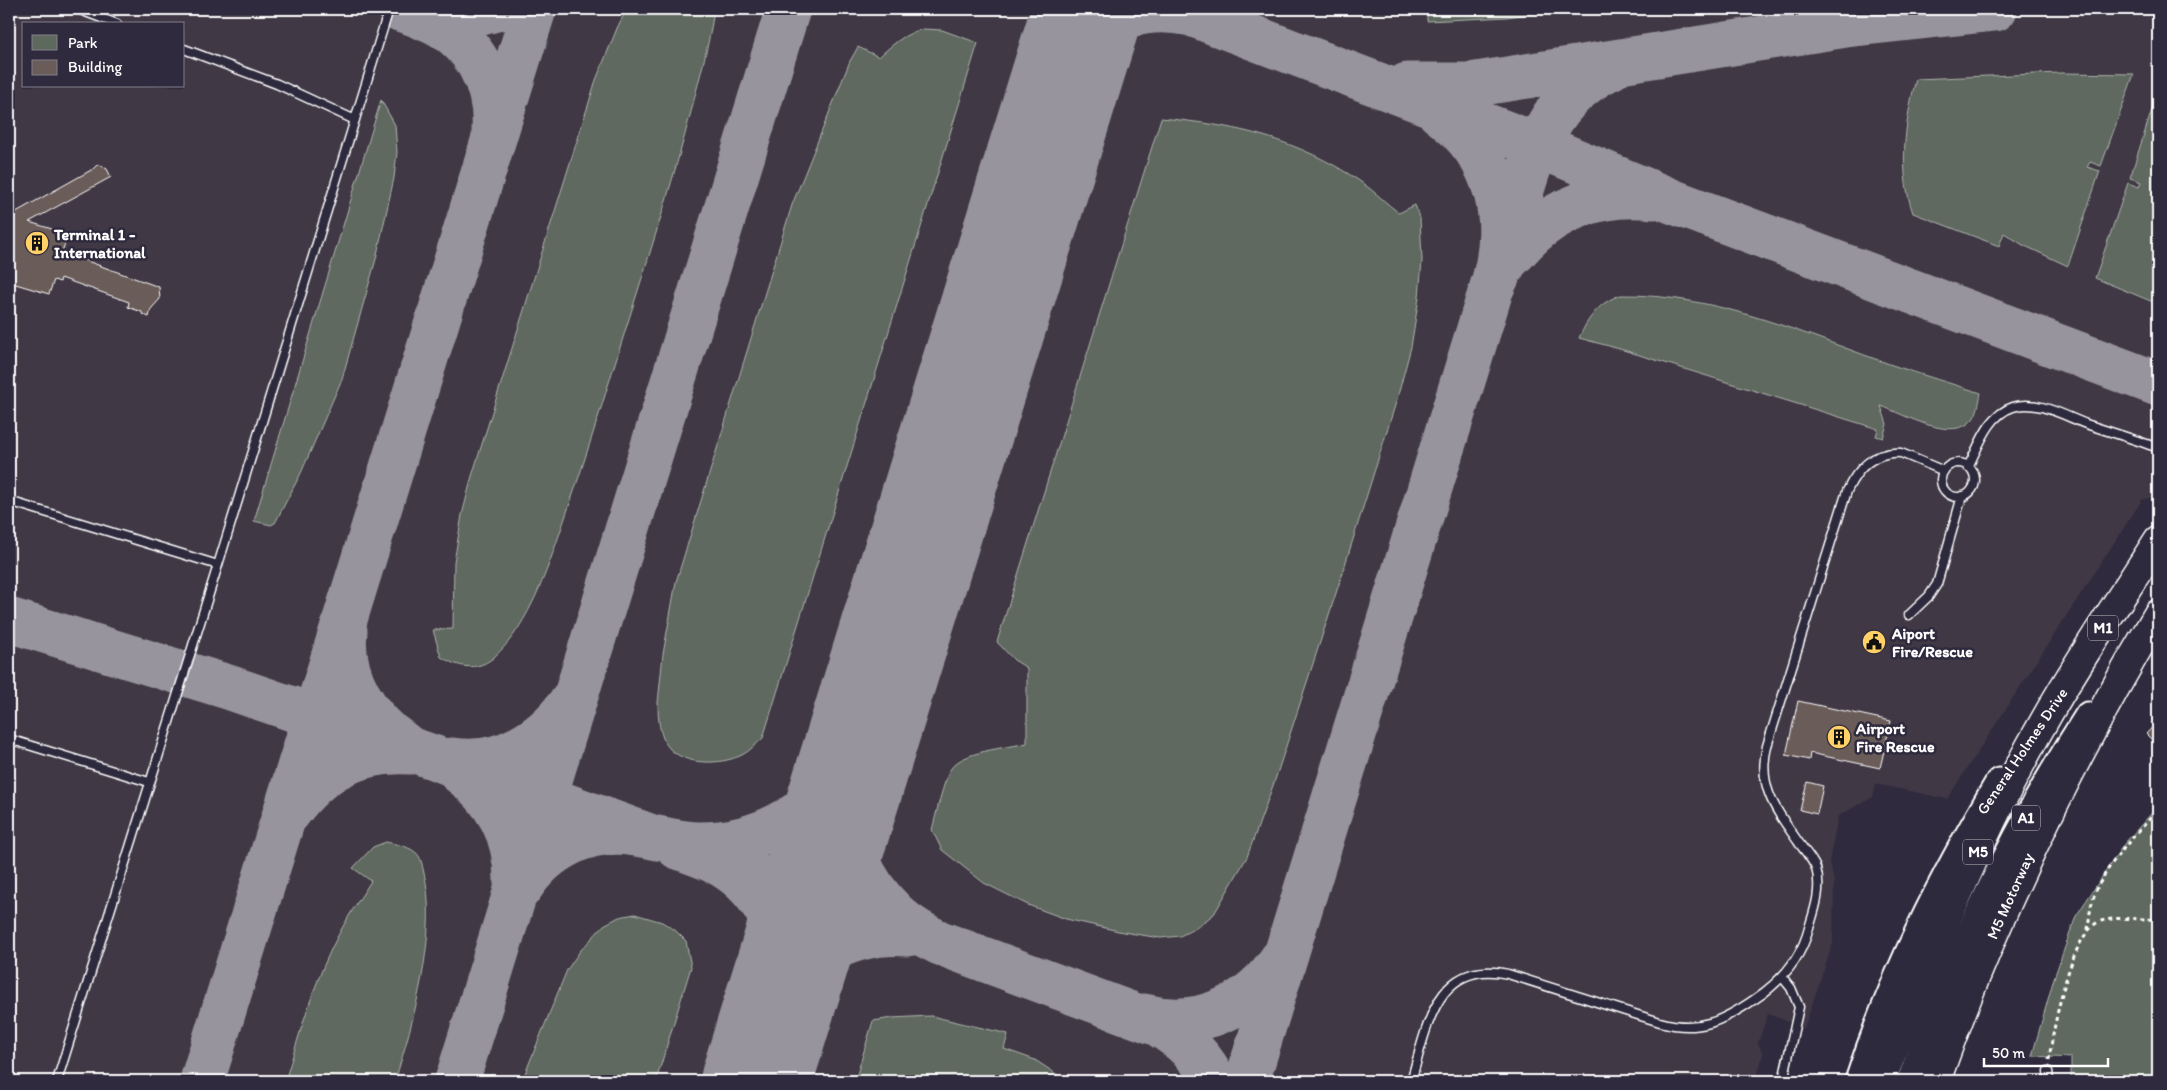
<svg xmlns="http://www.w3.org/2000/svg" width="2167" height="1090" font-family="Itim,sans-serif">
  <rect width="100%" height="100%" fill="#2f2a3d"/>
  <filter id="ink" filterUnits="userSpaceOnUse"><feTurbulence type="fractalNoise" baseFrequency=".02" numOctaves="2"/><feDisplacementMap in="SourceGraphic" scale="10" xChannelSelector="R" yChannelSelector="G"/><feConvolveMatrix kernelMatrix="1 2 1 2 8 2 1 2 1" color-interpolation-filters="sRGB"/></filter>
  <g filter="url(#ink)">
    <!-- built -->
    <path fill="#413945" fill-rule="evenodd" d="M9,9h2149v486l-16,5 -195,299 -71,-15 -3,13 -35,19 -9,46 5,19 -1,62 -29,85 -36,-14 -10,29 5,11 -7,27h-1747zM24,24h160v62h-160z"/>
    <!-- green -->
    <path fill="#5e695e" stroke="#aeb4ae" d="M627,9h87c-4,33 -14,66 -22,99 -19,73 -42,145 -65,217 -20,63 -39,127 -61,190 -16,46 -35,110 -73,143 -17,14 -35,9 -52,-1l-8,-27 20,-1 1,-67 8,-47 10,-39 124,-396 22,-54z
      M1427,9h140l-60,8 -80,4z
      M923,29l19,1 36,13 -215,695c-6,5 -13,13 -21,17 -21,10 -56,11 -73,-7 -10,-11 -11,-31 -11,-45l5,-49 13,-72 116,-377 58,-144 8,-14 21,10c14,-13 25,-23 44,-28z
      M2060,73l74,1 -33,92 -11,-4 -3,5 13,4 -32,95 -45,-21 -19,-12 -5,13 -86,-33c-15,-43 -8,-91 3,-134z
      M2158,91v213l-63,-26 33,-95 11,4 2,-5 -11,-4z
      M381,100l14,25 2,27 -3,26 -18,81 -34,120 -41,94 -26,50 -4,2 -17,-4z
      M1161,118c74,7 137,21 200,64 13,9 25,21 38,31l16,-8 5,13 2,42 -3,37 -8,50 -14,52 -58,185 -64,196 -28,77 -33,57 -18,14 -16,8 -20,2 -37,-6 -57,-13 -38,-14 -44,-22 -42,-33 -10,-20c4,-15 11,-47 18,-60 10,-19 57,-22 77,-27v-75l-13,-8 -17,-18z
      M1621,295c96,-1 185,40 274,71 28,9 57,18 86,27 -2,9 -3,19 -8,26 -20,25 -69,-5 -92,-13l6,18 -4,14 -7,-2 2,-7 -258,-80 -41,-11c9,-20 20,-36 42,-43z
      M2158,806v275h-87v-23l-39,-2 22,-78 22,-62 48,-72z
      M386,842c9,2 22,4 29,10 5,3 7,11 8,17 17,60 -10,153 -28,212h-110c16,-51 30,-104 56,-151 9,-17 20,-33 30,-49l-18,-13 20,-21z
      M635,914l27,8 13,8 11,11 5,26 -35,114h-134l45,-111 13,-19 24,-26 15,-8z
      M931,1016l77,18 -4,15 31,11 32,21h-212l18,-60 19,-3z"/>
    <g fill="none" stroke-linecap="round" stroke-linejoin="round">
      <!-- taxiway -->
      <path stroke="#97949e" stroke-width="45" d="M400,9c11,4 23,7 33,12 42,20 64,65 61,110
        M1178,9l362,137 134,56 484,182
        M421,17l38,2 37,-10
        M1064,78l8,-29 -5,-40
        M1407,85h63l376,-60 149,-16
        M1439,112c60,44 74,110 52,178 4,-8 7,-17 12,-24 3,-7 10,-12 15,-18 34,-39 83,-57 134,-51
        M1030,203l46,-148c32,-39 68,-51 116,-41
        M1507,240c22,-70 32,-139 105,-173
        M9,620l219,67 205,70 216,79
        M345,631c-5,45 21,88 58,113
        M883,679c-12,36 -28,77 -35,114 -7,44 16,92 47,121 13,13 29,21 45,29l218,81c24,14 44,32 56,57
        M452,760c49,8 95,-21 121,-61
        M459,771c38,27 58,66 57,113
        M288,813c31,-43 68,-64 122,-61
        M678,847c16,6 32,11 46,19 38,23 65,72 59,117 -3,25 -15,50 -22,74
        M733,867l174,64
        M520,888c26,-40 69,-62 116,-54 22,3 42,10 64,10 65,0 124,-36 154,-93
        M780,1010c17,-54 74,-80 128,-76
        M1144,1016c56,15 108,-11 138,-57
        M202,1081l332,-1072
        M457,1081l331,-1072
        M1247,1081l244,-791"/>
      <!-- runway -->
      <path stroke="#97949e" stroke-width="111" d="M756,1081l332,-1072"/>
    </g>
    <!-- building -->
    <path fill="#6a5c59" stroke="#fff" d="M97,165h3l7,4 4,8 -82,45 39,12 -6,18 97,35 1,12 -9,10 -2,8 -7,-3v-2l-14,-5 1,-5 -68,-24 -1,4 -6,-2 -5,14 -40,-12v-66l84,-47z
      M1798,701l93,20 -11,47 -70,-15 -1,7 -23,-5z
      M2158,721v22l-1,2 -11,-11z
      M1807,782l16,4 -6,28 -17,-4z"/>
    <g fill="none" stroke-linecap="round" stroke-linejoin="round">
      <!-- service casing -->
      <g stroke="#fff" stroke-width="11">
        <path id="service" d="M78,9l39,15
          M184,49l93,35 78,36
          M1941 480a17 17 0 1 1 34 0a17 17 0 1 1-34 0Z
          M1968,467c11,-21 20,-52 45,-60 23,-8 52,9 73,17 24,8 48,15 72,24
          M9,501l209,64 -161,516
          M218,565l171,-556
          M1909,615l20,-19 8,-12 25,-88
          M9,739l140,43
          M1782,977l9,11 8,19 -16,74
          M2048,1071l1,10
          M1411,1081c16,-52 24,-123 97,-107l152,48c39,11 63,-1 95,-23 27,-18 46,-40 54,-71 6,-19 13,-39 7,-60 -4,-9 -11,-17 -17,-25 -23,-33 -42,-56 -32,-97l80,-255c10,-22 27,-40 54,-38l43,18"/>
      </g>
      <!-- trunk casing -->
      <g stroke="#fff" stroke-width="29">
        <path id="trunk" d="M1858,1081c34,-106 84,-204 141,-300
          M1910,1081c45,-129 104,-251 178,-366"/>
      </g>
      <!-- motorway casing -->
      <g stroke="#fff" stroke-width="31">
        <path id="motorway" d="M1881,1081c49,-124 99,-249 166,-365 34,-60 74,-118 111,-176
          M1936,1081c58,-163 133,-318 222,-467"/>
      </g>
      <!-- path -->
      <path stroke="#fff" stroke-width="3" stroke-dasharray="4 4" stroke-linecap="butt" d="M2088,930c1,-11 2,-21 5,-31 10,-32 43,-65 65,-89
        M2049,1060c4,-29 21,-129 52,-139 17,-5 39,-1 57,-2"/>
      <!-- service -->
      <use href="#service" stroke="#2f2a3d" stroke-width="8"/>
      <!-- trunk -->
      <use href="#trunk" stroke="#2f2a3d" stroke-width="25"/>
      <!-- motorway -->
      <use href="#motorway" stroke="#2f2a3d" stroke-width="28"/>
    </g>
  </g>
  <!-- icons -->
  <defs>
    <g id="building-disc" transform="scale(1.25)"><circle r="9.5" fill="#ffd166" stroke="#2f2a3d"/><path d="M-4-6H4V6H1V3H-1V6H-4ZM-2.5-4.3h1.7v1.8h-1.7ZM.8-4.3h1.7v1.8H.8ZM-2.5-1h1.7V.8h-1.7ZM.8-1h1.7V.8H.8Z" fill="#111"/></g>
    <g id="civic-disc" transform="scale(1.25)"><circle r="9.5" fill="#ffd166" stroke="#2f2a3d"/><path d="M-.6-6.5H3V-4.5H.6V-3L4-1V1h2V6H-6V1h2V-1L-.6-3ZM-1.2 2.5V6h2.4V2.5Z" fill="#111"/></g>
  </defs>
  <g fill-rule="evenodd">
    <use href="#building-disc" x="37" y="243"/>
    <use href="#civic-disc" x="1874" y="642"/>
    <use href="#building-disc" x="1839" y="737"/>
  </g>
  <g text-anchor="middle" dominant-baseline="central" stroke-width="5" stroke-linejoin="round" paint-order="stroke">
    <!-- shield labels -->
    <g fill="#2f2a3d" stroke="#c1bfc5" stroke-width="1">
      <rect x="2088" y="615.5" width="30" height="25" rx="4"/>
      <rect x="2012" y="805.5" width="28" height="25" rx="4"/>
      <rect x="1963" y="839.5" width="30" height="25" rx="4"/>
    </g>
    <g font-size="15" font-weight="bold" fill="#fff">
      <text x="2103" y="628">M1</text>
      <text x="2026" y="818">A1</text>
      <text x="1978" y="852">M5</text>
    </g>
    <!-- poi labels -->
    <g font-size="16" font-weight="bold" fill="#fff" stroke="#2f2a3d" text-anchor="start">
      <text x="54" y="234">Terminal 1 -<tspan x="54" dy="18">International</tspan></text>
      <text x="1892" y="633">Aiport<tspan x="1892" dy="18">Fire/Rescue</tspan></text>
      <text x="1856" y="728">Airport<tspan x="1856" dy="18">Fire Rescue</tspan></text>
    </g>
    <!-- street labels -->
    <g font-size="16" fill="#fff" stroke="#2f2a3d">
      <text transform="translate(2022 751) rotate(-56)">General Holmes Drive</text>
      <text transform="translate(2010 896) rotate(-66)">M5 Motorway</text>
    </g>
  </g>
  <!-- margin -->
  <rect width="2167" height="1090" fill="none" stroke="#2f2a3d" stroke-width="30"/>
  <rect x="15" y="15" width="2137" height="1060" fill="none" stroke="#fff" stroke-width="2" filter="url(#ink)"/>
  <!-- legend -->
  <rect x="22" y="22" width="162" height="65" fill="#2f2a3d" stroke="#827f8b"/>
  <rect x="32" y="35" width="25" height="15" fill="#5e695e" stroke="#827f8b"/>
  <text x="68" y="48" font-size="15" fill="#ffffff">Park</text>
  <rect x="32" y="60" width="25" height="15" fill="#6a5c59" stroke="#827f8b"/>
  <text x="68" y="72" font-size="15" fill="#ffffff">Building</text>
  <!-- scale -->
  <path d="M1984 1058v8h124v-8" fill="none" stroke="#ffffff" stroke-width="2.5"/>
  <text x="1992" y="1058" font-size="15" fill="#ffffff" stroke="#2f2a3d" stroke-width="4" paint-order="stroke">50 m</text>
</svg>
